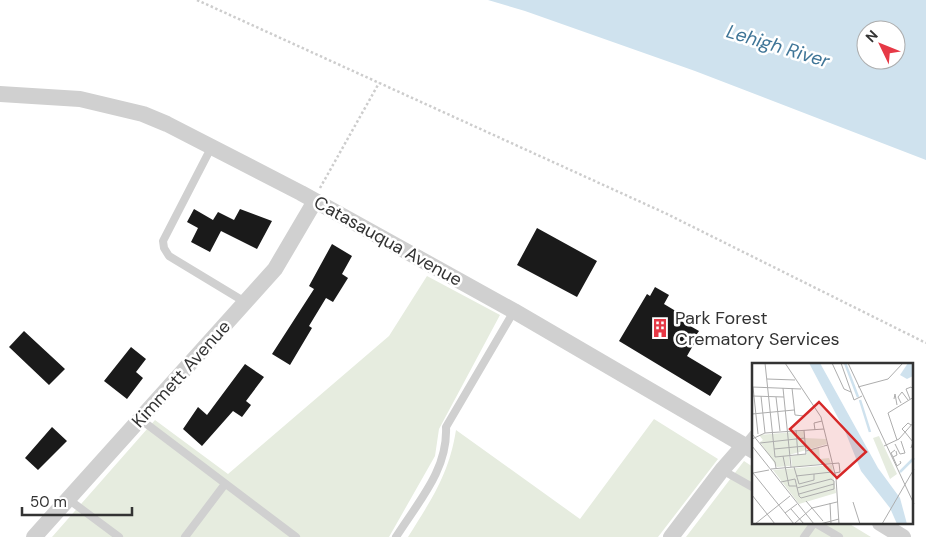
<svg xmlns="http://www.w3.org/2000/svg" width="926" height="537" font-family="'DM Sans',sans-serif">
  <rect width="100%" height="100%" fill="#fff"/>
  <!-- green -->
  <path fill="#e6ecdf" d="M427,276l73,39 -61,114 -4,27 -46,81h-337l103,-117 73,54 161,-138z
    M654,419l64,40 -60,78h-250c23,-37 41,-62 48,-107l124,89z
    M744,461l9,6 1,56h94l23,14h-185z"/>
  <!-- water -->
  <path fill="#cfe2ee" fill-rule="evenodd" d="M488,0h438v160l-231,-89 -170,-60zM866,30h30v30h-30z"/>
  <!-- building -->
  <path fill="#1a1a1a" d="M194,209l19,11 5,-8 16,8 6,-11 32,12 -15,28 -36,-18 -11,21 -19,-10 7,-14 -11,-6z
    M537,228l60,33 -20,36 -60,-32z
    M332,244l20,12 -10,18 6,4 -15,24 -7,-4 -17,28 3,2 -22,37 -18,-11 42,-65 -5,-3z
    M655,287l14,8 -5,9 15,9 -3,5 23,13 -2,3 2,1 -12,21 35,21 -12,19 -91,-55 28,-47 3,2z
    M24,331l41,38 -16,16 -40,-38z
    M131,347l15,12 -10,13 7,6 -16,21 -23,-18z
    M245,364l19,13 -18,24 5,4 -9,12 -9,-6 -31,35 -19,-17 15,-22 9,8z
    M52,427l15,14 -29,29 -13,-12z"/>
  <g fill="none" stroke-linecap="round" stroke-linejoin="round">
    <!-- path -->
    <path stroke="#cdcdcd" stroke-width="2.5" stroke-dasharray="2.5 2.5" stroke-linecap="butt" d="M197,0l468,213 261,130
      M320,188l59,-105"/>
    <!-- service -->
    <path stroke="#d0d0d0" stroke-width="8" d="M212,146l-49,95 1,7 5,8 76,46
      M140,419l156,118
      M744,445l10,-12
      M722,470l32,18
      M68,499l51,38
      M815,523l24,14
      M185,537l40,-53
      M396,537c22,-35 52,-67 50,-110l68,-116
      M804,537l10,-14"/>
    <!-- minor -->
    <path stroke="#d0d0d0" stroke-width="16" d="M0,94l80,5 63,15 24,10 134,69 213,118 240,140
      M880,523l23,14
      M34,537l241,-268 40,-68
      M671,537l51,-67 22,-25"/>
  </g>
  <!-- icons -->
  <defs>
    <g id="building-bare" transform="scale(1.5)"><path d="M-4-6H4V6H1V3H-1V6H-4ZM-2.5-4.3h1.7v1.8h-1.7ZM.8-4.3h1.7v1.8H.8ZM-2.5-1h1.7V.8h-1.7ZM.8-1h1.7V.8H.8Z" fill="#e63946" stroke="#fff" stroke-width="2.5" paint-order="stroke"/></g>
  </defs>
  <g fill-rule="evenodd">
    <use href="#building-bare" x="660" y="328"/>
  </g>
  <g text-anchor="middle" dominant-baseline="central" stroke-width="5" stroke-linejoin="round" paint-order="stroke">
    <!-- street labels -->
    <g font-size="18" fill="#333" stroke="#fff">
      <text transform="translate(388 241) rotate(29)">Catasauqua Avenue</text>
      <text transform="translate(181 374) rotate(-48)">Kimmett Avenue</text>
    </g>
    <!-- poi labels -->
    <g font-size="18" fill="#333" stroke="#fff" text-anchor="start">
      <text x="675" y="318">Park Forest<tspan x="675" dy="21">Crematory Services</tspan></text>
    </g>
    <!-- water labels -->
    <g font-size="19" font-style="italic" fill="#3f7597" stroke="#fff">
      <text transform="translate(778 46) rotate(17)">Lehigh River</text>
    </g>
  </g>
  <!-- overview -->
  <g transform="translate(752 363)">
    <rect width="161" height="161" fill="#fff"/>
    <path d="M52,68l1,7 21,1 1,5 -38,11 1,11 -13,1 -17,-25 3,-2 -4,-5zM127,73l18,38 -7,5 -17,-41zM67,85l1,11 9,-1 2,5 -39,4 -1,-11 16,-2v-3zM80,102l4,28 -37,11 -26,-34z" fill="#e6ecdf"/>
    <path d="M57,0h11l58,105 22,30 7,26h-10l-7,-16 -29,-37 -16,-40zM156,0h5v13l-6,3 -7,-4z" fill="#cfe2ee"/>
    <path fill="none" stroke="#cfe2ee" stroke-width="2.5" d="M93,0l13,34M108,37l10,32M148,109l14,-14"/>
    <path fill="none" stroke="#adadad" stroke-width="1" d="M13,0l10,94 31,-3 -2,-24M33,0l36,54 15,61 3,46M80,0l12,26 7,3M89,0l13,37 8,-4M96,0l66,141M15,16l28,1M0,24l49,2M1,24l5,47M106,24l30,-8 15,-16M31,25l8,79M40,25l3,27 9,1M0,33l32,1M9,33l4,37M24,34l4,34M142,36l1,-5 2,11M158,36l-4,-10 5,-2 3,3M149,40l-3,-6 4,-5 6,8M0,51l42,-4M44,67l2,25M63,67l-1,-7 8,-2M153,69l8,10 -2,6M153,69l-3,-3 6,-6 3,2M0,71l23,28 1,6M0,76l13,-6 59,-4M145,77l-9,-27 26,-16M8,80l45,-5M143,81l5,10 5,-1 -4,-12M0,83l62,78M132,83l15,-7 15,-17M22,86l31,-3M143,87l-4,3 2,4 4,-2 -1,-4M54,88l22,-6M31,93l6,30h8M141,94l4,9 4,-3 -1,-2M42,104l5,17 15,-4v-6M19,106l68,-6 1,9 -5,1M1,110l41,51M1,110l16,-3M44,113l36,-4M29,119l14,-3 4,17 2,2 33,-9v-8l-3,-2 -34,9M47,131l35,-10M0,132l23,29M54,138l17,20M101,139l7,22M78,140l1,21M39,146l13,15M33,150l12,-9M3,161l35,-28M42,161l18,-16 25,-6M68,161l19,-5M130,161l32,-55"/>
    <path fill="#d62828" fill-opacity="0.15" stroke="#d62828" stroke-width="2.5" d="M67,39l47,50 -29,26 -47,-49z"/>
    <rect width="161" height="161" fill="none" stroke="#333" stroke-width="2.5"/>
  </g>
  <!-- north arrow -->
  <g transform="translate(881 45) rotate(313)"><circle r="24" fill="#ffffff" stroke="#adadad"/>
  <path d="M0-4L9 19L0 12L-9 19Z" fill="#e63946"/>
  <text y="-8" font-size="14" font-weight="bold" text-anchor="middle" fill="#333333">N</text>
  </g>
  <!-- scale -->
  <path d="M22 507v8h110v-8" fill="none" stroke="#333333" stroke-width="2.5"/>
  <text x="30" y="507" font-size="15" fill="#333333" stroke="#ffffff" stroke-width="4" paint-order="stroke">50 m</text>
</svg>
